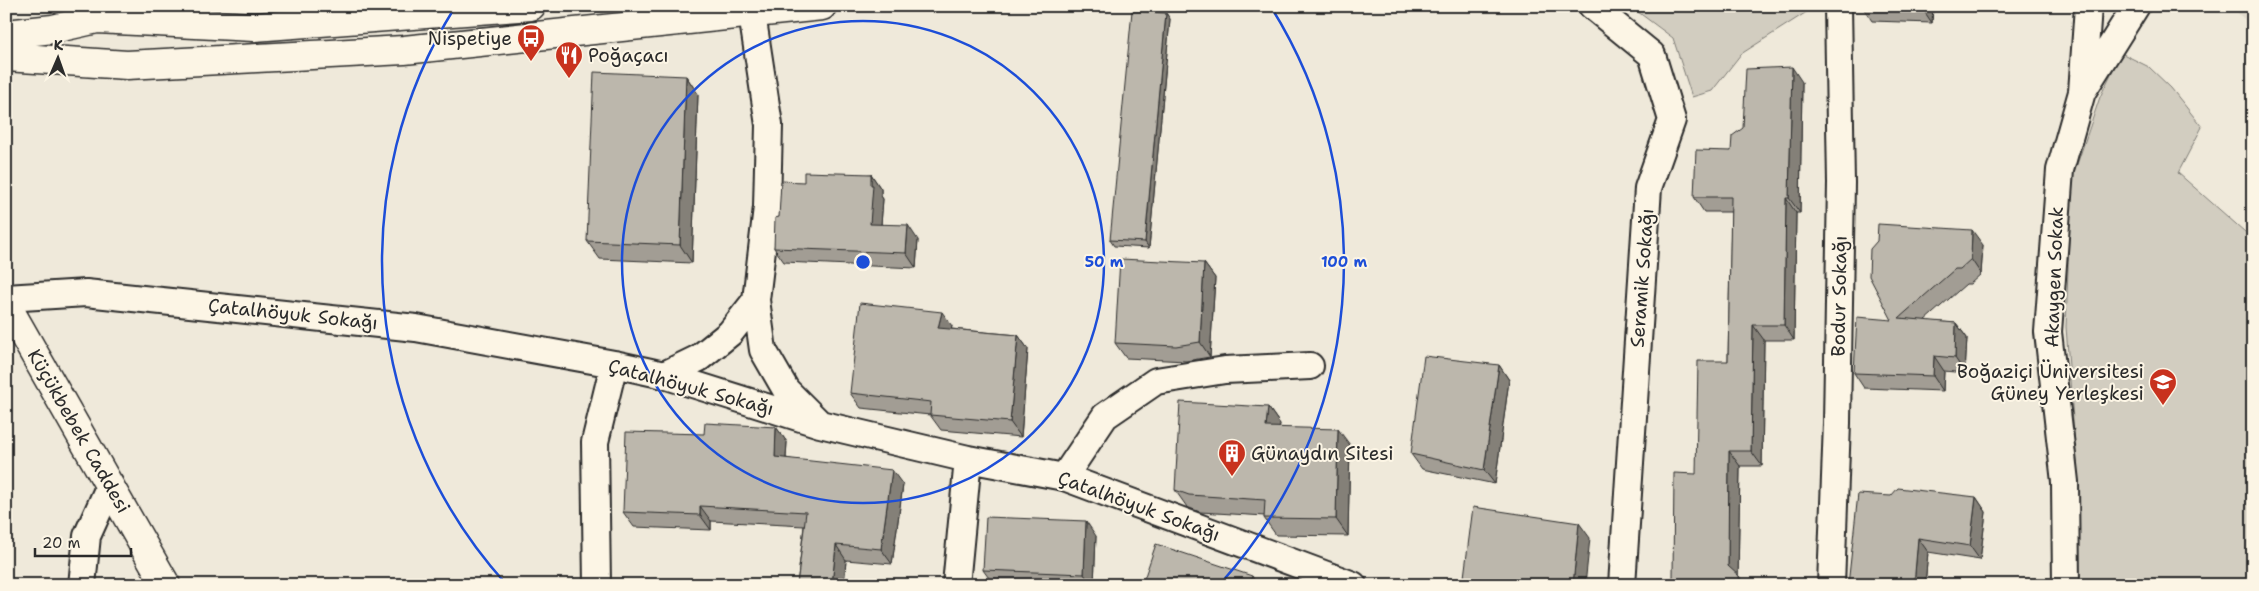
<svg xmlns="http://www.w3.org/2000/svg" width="2259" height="591" font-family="'Shantell Sans',sans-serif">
  <rect width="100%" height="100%" fill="#efe9da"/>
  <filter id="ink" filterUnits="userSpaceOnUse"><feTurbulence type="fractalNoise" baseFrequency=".02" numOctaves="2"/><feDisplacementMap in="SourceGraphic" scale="10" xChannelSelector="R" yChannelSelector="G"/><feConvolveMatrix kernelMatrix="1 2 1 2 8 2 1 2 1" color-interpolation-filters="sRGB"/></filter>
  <g filter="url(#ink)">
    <!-- built -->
    <path fill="#e0dacc" d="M2230,6h23v21z"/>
    <!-- green -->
    <path fill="#d2cdc0" stroke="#7e7c76" d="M1630,6h186l-75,48 -29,37 -20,6 -19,-59z
      M2121,53l28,14 22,21 31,39 -24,46 75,66v346h-175v-99l-12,-159 5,-145 29,-85z"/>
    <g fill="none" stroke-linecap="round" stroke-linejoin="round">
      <!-- street casing -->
      <g stroke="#2b2b2b" stroke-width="30">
        <path id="street" d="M1592,6l60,49 20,65 -24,68 -26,397
          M2088,6l-6,86 54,-86
          M752,14l17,111 -2,82 -11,93
          M6,298l80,-5 330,35 198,36 50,11 156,49 148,35 96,18 289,108
          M664,375l35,-17 31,-25 26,-33 7,50 23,40 32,32
          M1064,477l41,-61 51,-35 69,-11 85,-4
          M82,585l5,-49 23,-51
          M597,585l-2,-143 19,-78
          M956,585l12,-126
          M1831,585l6,-162 4,-240 -3,-177
          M2066,585l-1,-103 -17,-150 12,-162 22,-78"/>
      </g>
      <!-- secondary casing -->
      <g stroke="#2b2b2b" stroke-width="31">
        <path id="secondary" d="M6,304l160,281"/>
      </g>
      <!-- primary casing -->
      <g stroke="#2b2b2b" stroke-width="31">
        <path id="primary" d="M6,34l47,-5 44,-10 157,8 277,-21
          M6,57l121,8 277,-15 418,-44"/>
      </g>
      <!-- street -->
      <use href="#street" stroke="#fcf5e5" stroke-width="26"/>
      <!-- secondary -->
      <use href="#secondary" stroke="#fcf5e5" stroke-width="28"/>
      <!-- primary -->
      <use href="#primary" stroke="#fcf5e5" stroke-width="28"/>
    </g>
    <!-- wall -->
    <path fill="#a29d94" stroke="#2b2b2b" d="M1862,6h71l-1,17 -60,-2z
      M1166,13l4,6 -21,229 -35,-2 -4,-6z
      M686,76l12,18 -6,169 -92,-4 -13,-18z
      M1802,82l-2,131h-4l-2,127h-30l-2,126h-22l-2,110 7,9h-97l25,-7 55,-217 3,-149h-27l-10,-15 37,-46 12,-23z
      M871,174l10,15v7l2,3 -2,25 37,16 -2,28 -132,-6 -10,-14 5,-31 25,-35z
      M1983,245l-2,29 -11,10h-4l-42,37 32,2 11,15 -2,35 -21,-2 -1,20 -79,-3 -10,-15 38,-53z
      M1204,263l11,15 -5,79 -24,4 -60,-3 -11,-15z
      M952,326l-1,3 67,6 10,14 -7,88 -80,-7 -11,-15 -69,-7 -11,-15z
      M1499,365l10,15 -14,104 -73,-15 -11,-15z
      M1268,407l12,17 -1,3 71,18 -2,91 -72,-1 -12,-17 1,-2 -65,-4 -13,-5 -12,-17z
      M776,427l11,15 -1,16 117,27 -11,79 -46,-4 -2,25h-47l7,-59 -93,-5v9l-77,-3 -11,-15 81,-78z
      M1976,497l10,15 -6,48 -52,-8 -3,33h-77z
      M1096,536l-2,49h-100l-11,-15z"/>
    <!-- shaded-wall -->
    <path fill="#848078" stroke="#2b2b2b" d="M1922,6h11l-1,17 -10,-15z
      M1166,13l4,6 -21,229 -4,-6z
      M1792,67l10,15 -2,131 -11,-15z
      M686,76l12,18 -6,169 -12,-18z
      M871,174l10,15v7l2,3 -3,39 -10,-14z
      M1786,198l10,15 -2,127 -10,-15z
      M908,225l10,15 -2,28 -10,-15z
      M1972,230l11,15 -2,29 -10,-15z
      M1204,263l11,15 -5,79 -10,-15z
      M942,312l10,14 -3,17 -11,-15z
      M1956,323l11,15 -2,35 -10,-15z
      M1753,325l11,15 -2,126 -11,-15z
      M1018,335l10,14 -7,88 -11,-15z
      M1934,356l10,15 -1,20 -10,-15z
      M1499,365l10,15 -14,104 -11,-14z
      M1268,407l12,17 -2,20 -12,-17z
      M776,427l11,15 -2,30 -10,-15z
      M1338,429l12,16 -2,91 -12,-17z
      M1729,451l11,15 -2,115 -10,-15z
      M892,470l11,15 -11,79 -11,-15z
      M1976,497l10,15 -6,48 -10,-14z
      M700,506l11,15v9l-11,-15z
      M1086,521l10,15 -2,49h-3l-7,-11z
      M1579,523l11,15 -5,47h-12z
      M1918,538l10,14 -3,33h-11z
      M836,545l10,15 -2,25h-12z
      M1252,576l5,9h-8z
      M1739,576l6,9h-5z"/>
    <!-- building -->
    <path fill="#bcb7ac" stroke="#2b2b2b" d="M1874,6h48v2z
      M1132,11l34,2 -21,229 -35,-2z
      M1792,67l-3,131h-3l-2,127h-31l-2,126h-22l-1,115 11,10 1,9h-92v-5l25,-2 1,-105 22,1 2,-113h30l3,-164h-37l2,-47 35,1 1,-15 11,-8 3,-59z
      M594,72l92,4 -6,169 -93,-4z
      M804,172l67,2v11h2l-3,39 38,1 -2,28 -132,-5 1,-30 4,-1 2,-36 23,1z
      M1878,224l94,6 -1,29 -11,10h-5l-56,49 57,5 -1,35 -21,-2 -1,20 -79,-3 3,-56 35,3 -23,-44 1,-27 7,-8z
      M1120,259l84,4 -4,79 -24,4 -61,-3z
      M860,303l82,9 -4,16 80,7 -8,87 -80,-7 1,-13 -81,-9z
      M1424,356l75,9 -15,105 -73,-16z
      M1180,402l88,5 -2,20 72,2 -2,90 -72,-1 1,-18 -76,-5 -14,-5z
      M705,423l71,4 -1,30 117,13 -11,79 -45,-4 -4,40h-35l9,-73 -106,-6v9l-77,-3 3,-80 78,2z
      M1898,488l78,9 -6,49 -52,-8 -4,47h-66l10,-91 33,2z
      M1473,507l106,16 -6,62h-110z
      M986,517l100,4 -2,53 -101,-4z
      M1156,544l96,32 -3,9h-107z
      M746,583l24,2h-25z"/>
  </g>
  <!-- distance rings -->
  <g fill="none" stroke="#1d4ed8" stroke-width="2.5">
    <circle cx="863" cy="262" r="241"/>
    <path d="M506 584A481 481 0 0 1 455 7M1271 7A481 481 0 0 1 1220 584"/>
  </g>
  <!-- icons -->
  <defs>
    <g id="bus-pin" transform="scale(1.4375)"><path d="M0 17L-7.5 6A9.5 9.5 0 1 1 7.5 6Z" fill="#c8321e" stroke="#fcf5e5"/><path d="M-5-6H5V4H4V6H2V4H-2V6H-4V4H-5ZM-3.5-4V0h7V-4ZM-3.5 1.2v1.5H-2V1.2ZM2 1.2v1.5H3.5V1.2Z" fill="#fff"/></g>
    <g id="restaurant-pin" transform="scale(1.4375)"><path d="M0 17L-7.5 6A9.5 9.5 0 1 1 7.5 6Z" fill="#c8321e" stroke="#fcf5e5"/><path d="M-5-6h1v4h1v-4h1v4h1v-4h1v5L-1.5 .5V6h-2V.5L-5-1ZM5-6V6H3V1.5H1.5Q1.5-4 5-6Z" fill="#fff"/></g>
    <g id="university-pin" transform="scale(1.4375)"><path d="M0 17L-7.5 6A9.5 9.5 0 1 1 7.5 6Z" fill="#c8321e" stroke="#fcf5e5"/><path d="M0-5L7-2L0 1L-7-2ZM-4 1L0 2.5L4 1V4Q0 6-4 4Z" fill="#fff"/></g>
    <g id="building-pin" transform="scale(1.4375)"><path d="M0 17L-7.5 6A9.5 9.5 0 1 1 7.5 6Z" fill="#c8321e" stroke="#fcf5e5"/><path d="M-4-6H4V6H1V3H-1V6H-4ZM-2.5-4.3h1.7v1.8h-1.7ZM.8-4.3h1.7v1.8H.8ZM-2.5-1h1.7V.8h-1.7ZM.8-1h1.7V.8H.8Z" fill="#fff"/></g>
  </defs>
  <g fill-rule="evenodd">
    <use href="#bus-pin" x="531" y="38"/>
    <use href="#restaurant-pin" x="569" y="55"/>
    <use href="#university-pin" x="2163" y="382"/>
    <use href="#building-pin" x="1232" y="453"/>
  </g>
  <g text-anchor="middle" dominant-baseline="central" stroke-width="4" stroke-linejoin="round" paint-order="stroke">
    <!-- poi labels -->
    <g font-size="19" fill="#2b2b2b" stroke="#fcf5e5" text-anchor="end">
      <text x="512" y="38">Nispetiye</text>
      <text x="588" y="55" text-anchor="start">Poğaçacı</text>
      <text x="2144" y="371">Boğaziçi Üniversitesi<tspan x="2144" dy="22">Güney Yerleşkesi</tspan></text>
      <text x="1251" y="453" text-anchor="start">Günaydın Sitesi</text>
    </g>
    <!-- street labels -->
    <g font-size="19" fill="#2b2b2b" stroke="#fcf5e5">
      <text transform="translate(2054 277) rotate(-88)">Akaygen Sokak</text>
      <text transform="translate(1642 278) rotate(-86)">Seramik Sokağı</text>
      <text transform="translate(1839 296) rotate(-89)">Bodur Sokağı</text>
      <text transform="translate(293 314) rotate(6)">Çatalhöyuk Sokağı</text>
      <text transform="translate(691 387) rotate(15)">Çatalhöyuk Sokağı</text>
      <text transform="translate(79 431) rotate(60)">Küçükbebek Caddesi</text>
      <text transform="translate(1139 506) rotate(20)">Çatalhöyuk Sokağı</text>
    </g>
  </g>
  <circle cx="863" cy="262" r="8" fill="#1d4ed8" stroke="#fcf5e5" stroke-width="2.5"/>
  <g font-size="15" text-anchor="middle" font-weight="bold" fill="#1d4ed8" stroke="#fcf5e5" stroke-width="4" stroke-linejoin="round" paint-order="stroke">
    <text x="1104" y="267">50 m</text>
    <text x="1344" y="267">100 m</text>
  </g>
  <!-- margin -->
  <rect width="2259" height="591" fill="none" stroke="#fcf5e5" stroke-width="25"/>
  <rect x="12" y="12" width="2234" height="566" fill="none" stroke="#2b2b2b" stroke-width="2" filter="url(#ink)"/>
  <!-- north arrow -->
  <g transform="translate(58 58) rotate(2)" stroke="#fcf5e5" stroke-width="4" paint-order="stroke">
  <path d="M0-4L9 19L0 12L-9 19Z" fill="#2b2b2b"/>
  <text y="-8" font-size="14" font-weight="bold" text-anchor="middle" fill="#2b2b2b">K</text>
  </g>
  <!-- scale -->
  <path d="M35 548v8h96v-8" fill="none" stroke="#2b2b2b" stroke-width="2.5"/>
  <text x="42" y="548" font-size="15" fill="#2b2b2b" stroke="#fcf5e5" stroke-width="4" paint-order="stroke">20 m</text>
</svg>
